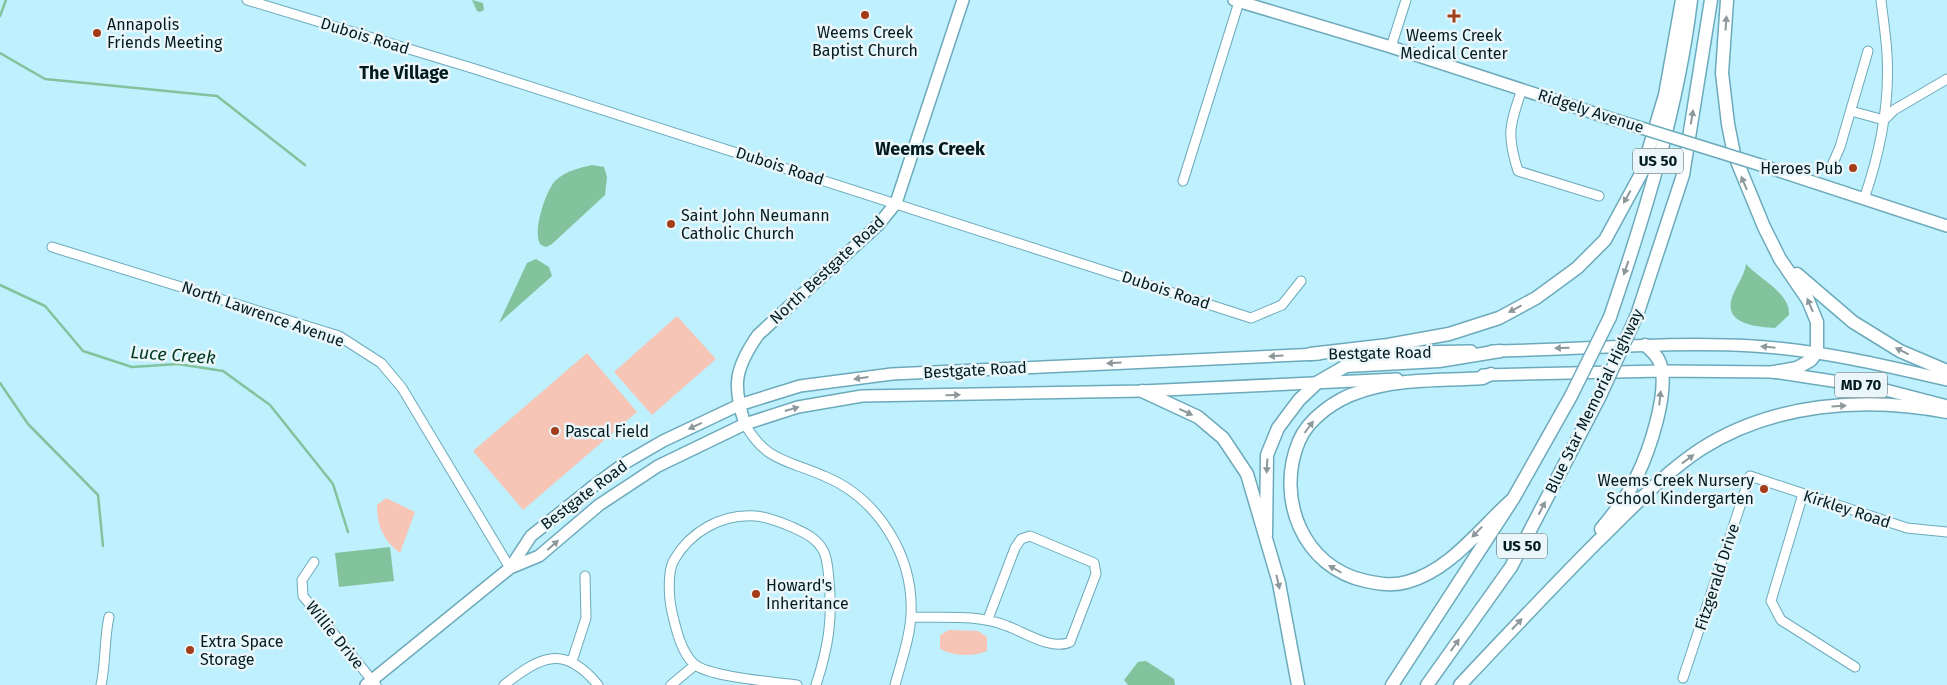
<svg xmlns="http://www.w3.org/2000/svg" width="1947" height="685" font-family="'Fira Sans',sans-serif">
  <rect width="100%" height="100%" fill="#bef0fe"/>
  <!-- green -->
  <path fill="#f7c5b6" d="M677,316l39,43 -64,56 -38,-43z
    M587,353l50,59 -114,98 -50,-59z
    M386,498l29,14 -15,41c-17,-13 -23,-27 -23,-48z
    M949,630l29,1 9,6v14c-14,6 -34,5 -47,-2v-14z"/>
  <!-- water -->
  <path fill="#82c39d" d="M472,0l11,3 1,7 -4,2 -3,-1z
    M592,165l12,2 3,10 -2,18 -53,49 -6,3 -5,-2c-10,-10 5,-56 15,-65 10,-9 23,-12 36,-15z
    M536,259l13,8 3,9 -53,47 28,-60z
    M1746,264c13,15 45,29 43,51l-14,13c-17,-1 -49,-3 -44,-27 3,-13 13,-23 15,-37z
    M390,547l4,34 -55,6 -4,-34z
    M1146,661l28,18 1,6h-47l-4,-5 14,-18z"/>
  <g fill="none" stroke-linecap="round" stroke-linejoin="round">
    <!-- stream -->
    <path stroke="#82c39d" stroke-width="2.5" d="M0,16l6,-16
      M0,53l45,26 172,17 88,69
      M0,285l45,21 38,45 49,16 46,-3 45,7 47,34 63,79 15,48
      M0,383l28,41 70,71 5,51"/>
    <!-- minor casing -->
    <g stroke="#6caabb" stroke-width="11">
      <path id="minor" d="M247,0l228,69 776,249 31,-13 19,-24
        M1391,47l15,-47
        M1522,89c-12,36 -16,44 -4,82l81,25
        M1851,111l33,9 10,-10 53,-31
        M1833,163l7,-16 28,-96
        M1183,181l56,-179
        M1864,199c16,-46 26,-96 23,-145 -1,-18 -4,-36 -6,-54
        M52,247l287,89 42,27 21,25 108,180
        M745,424c21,38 43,36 79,52 54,22 90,80 87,139 -1,23 -10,47 -16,70
        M1803,494l-32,107 10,19 74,47
        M314,562l-12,18 1,16 73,89
        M911,617c32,1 66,-3 96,9 17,6 45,25 63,16l26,-68 -2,-11 -64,-27 -9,3 -6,9 -27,71
        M572,661l14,-43 -1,-42
        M1683,678l67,-202 157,52 40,4
        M101,685c5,-22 3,-46 8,-68
        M504,685c37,-29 60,-41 94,0
        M671,685l24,-20
        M797,685c-22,-3 -88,-8 -103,-21 -13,-12 -18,-35 -22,-52 -3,-13 -5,-40 2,-52 16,-28 48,-47 82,-44 12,1 24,6 36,11 13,6 25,11 32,25 4,9 4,19 5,29 4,39 -1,67 -13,104"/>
    </g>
    <!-- major casing -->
    <g stroke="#6caabb" stroke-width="14">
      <path id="major" d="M1234,0l157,47 215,70
        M1767,167l180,59
        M1492,351c87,-1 174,-10 261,-5 66,4 130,19 194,34
        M1360,353l111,-2
        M1483,375l179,-4 112,1 104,16 69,18
        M745,424c-13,-39 -10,-56 13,-89l121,-111 17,-21 67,-203
        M510,568l29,-12 60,-51 59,-39 87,-42 53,-17 64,-11 280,-5 255,-12
        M366,685l144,-117 21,-32 60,-48 34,-25 38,-22 76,-36 61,-19 92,-12 427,-20"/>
    </g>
    <!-- highway casing -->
    <g stroke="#6caabb" stroke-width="15">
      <path id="highway" d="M1727,0l-5,73 6,51 6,30 30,73 16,32 28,41 9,22v30l-6,8 -14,8 -23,4
        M1797,274l56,48 47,29 47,20
        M1637,315l46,-140 28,-175
        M1610,317c35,-103 68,-209 81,-317
        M1310,354l78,-9 61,-11 50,-16 37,-20 41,-30 28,-28 37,-68 23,-77 17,-95
        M1491,374l-8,4c-41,3 -85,0 -124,14 -23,7 -51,27 -60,49 -24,57 4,127 67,140 14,3 27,5 41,1 44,-12 73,-54 106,-83
        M1142,391l56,26 25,21 24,36 32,109 19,102
        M1601,529c13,-16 26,-32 35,-51 13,-26 34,-87 24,-115 -3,-8 -9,-13 -15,-18
        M1266,535l1,-80 11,-27 21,-28 19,-18 28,-16 93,-5 61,-10
        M1392,685l121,-186 58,-103
        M1427,685l84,-118 89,-171
        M1460,685c46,-49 92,-98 139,-145 33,-32 64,-66 102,-91 72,-46 164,-53 246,-37"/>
    </g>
    <!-- minor -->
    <use href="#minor" stroke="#fff" stroke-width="9"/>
    <!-- major -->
    <use href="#major" stroke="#fff" stroke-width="11"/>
    <!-- highway -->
    <use href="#highway" stroke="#fff" stroke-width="12"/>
    <!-- major-bridge casing -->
    <g stroke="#6caabb" stroke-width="14" stroke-linecap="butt">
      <path id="major-bridge" d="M1606,117l161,50"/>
    </g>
    <!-- highway-bridge casing -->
    <g stroke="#6caabb" stroke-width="15" stroke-linecap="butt">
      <path id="highway-bridge" d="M1571,396l39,-79
        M1600,396l37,-81"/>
    </g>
    <!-- major-bridge -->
    <use href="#major-bridge" stroke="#fff" stroke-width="11"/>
    <!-- highway-bridge -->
    <use href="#highway-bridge" stroke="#fff" stroke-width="12"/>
  </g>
  <!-- one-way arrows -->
  <defs><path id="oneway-solid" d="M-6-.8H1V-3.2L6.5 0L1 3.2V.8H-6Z" transform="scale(1.25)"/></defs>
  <g fill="#8d989b">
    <use href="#oneway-solid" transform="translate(1726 23) rotate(-86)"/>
    <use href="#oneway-solid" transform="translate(1692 117) rotate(-81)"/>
    <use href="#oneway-solid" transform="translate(1744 183) rotate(-113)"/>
    <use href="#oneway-solid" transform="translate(1627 197) rotate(119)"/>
    <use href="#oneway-solid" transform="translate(1626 268) rotate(109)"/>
    <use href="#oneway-solid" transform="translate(1810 305) rotate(-113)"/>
    <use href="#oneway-solid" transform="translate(1515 309) rotate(152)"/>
    <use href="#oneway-solid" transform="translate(1768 347) rotate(-174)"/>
    <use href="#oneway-solid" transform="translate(1562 348) rotate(178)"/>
    <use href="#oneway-solid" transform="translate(1902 351) rotate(-154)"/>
    <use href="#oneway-solid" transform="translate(1276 356) rotate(177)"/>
    <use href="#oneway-solid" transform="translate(1114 363) rotate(177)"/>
    <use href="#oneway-solid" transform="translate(861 378) rotate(172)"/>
    <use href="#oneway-solid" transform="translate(953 395) rotate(-1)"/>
    <use href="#oneway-solid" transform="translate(1660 398) rotate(-84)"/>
    <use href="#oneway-solid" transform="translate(1839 406) rotate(-3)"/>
    <use href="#oneway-solid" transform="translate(792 409) rotate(-16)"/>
    <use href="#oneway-solid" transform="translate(1186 412) rotate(25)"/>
    <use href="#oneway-solid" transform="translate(695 426) rotate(155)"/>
    <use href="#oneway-solid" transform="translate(1309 427) rotate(-53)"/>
    <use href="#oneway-solid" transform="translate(1688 459) rotate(-36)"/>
    <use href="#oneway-solid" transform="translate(1267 466) rotate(93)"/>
    <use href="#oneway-solid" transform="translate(1542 508) rotate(-63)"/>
    <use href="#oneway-solid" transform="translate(1477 532) rotate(134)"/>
    <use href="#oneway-solid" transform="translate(553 545) rotate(-41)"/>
    <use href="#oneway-solid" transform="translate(1335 569) rotate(-150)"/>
    <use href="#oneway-solid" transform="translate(1278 582) rotate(77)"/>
    <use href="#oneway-solid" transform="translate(1517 624) rotate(-47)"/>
    <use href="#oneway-solid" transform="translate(1455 645) rotate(-55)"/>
  </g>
  <!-- markers -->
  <g fill="#a33c19" stroke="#eaf6f9" stroke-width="2">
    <circle cx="865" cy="15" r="5"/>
    <path d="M1451.5 8.5h5v5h5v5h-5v5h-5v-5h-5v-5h5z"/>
    <circle cx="97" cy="33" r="5"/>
    <circle cx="1853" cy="168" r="5"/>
    <circle cx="671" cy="224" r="5"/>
    <circle cx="555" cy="431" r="5"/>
    <circle cx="1764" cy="489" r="5"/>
    <circle cx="756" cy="594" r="5"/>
    <circle cx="190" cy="650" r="5"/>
  </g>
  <g text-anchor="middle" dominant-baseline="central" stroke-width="5" stroke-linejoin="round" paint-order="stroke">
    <!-- shield labels -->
    <g fill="#eaf6f9" stroke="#485d62" stroke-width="1">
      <rect x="1633" y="148.5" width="50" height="25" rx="4"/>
      <rect x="1835" y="372.5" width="52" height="25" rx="4"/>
      <rect x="1497" y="533.5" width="50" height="25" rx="4"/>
    </g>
    <g font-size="15" font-weight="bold" fill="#021b21">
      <text x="1658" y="161">US 50</text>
      <text x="1861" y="385">MD 70</text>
      <text x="1522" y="546">US 50</text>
    </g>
    <!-- poi labels -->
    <g font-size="16" fill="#021b21" stroke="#eaf6f9" text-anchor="start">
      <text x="107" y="24">Annapolis<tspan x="107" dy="18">Friends Meeting</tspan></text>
      <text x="865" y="32" text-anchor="middle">Weems Creek<tspan x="865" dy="18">Baptist Church</tspan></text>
      <text x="1454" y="35" text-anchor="middle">Weems Creek<tspan x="1454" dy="18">Medical Center</tspan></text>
      <text x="1843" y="168" text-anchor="end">Heroes Pub</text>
      <text x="681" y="215">Saint John Neumann<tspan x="681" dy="18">Catholic Church</tspan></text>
      <text x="565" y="431">Pascal Field</text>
      <text x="1754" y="480" text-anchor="end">Weems Creek Nursery<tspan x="1754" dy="18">School Kindergarten</tspan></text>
      <text x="766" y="585">Howard's<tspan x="766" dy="18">Inheritance</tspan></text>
      <text x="200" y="641">Extra Space<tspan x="200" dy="18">Storage</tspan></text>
    </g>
    <!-- street labels -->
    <g font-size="16" fill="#021b21" stroke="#eaf6f9">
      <text transform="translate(365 36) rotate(17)">Dubois Road</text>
      <text transform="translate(1591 111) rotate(18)">Ridgely Avenue</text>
      <text transform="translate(780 166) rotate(18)">Dubois Road</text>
      <text transform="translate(827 270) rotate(-43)">North Bestgate Road</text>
      <text transform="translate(1166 290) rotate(18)">Dubois Road</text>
      <text transform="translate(263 314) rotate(19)">North Lawrence Avenue</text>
      <text transform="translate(1380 353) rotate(-1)">Bestgate Road</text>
      <text transform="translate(975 370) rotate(-3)">Bestgate Road</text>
      <text transform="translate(1594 401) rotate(-64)">Blue Star Memorial Highway</text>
      <text transform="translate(584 495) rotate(-37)">Bestgate Road</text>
      <text transform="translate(1847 509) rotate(18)">Kirkley Road</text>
      <text transform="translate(1717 577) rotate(-72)">Fitzgerald Drive</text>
      <text transform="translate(335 635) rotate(51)">Willie Drive</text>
    </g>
    <!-- neighbourhood labels -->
    <g font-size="18" font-weight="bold" fill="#021b21" stroke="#eaf6f9">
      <text x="404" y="73">The Village</text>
      <text x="930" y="149">Weems Creek</text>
    </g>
    <!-- water labels -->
    <g font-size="18" font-style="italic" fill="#013920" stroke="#eaf6f9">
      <text transform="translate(173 355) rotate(4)">Luce Creek</text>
    </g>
  </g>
</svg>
